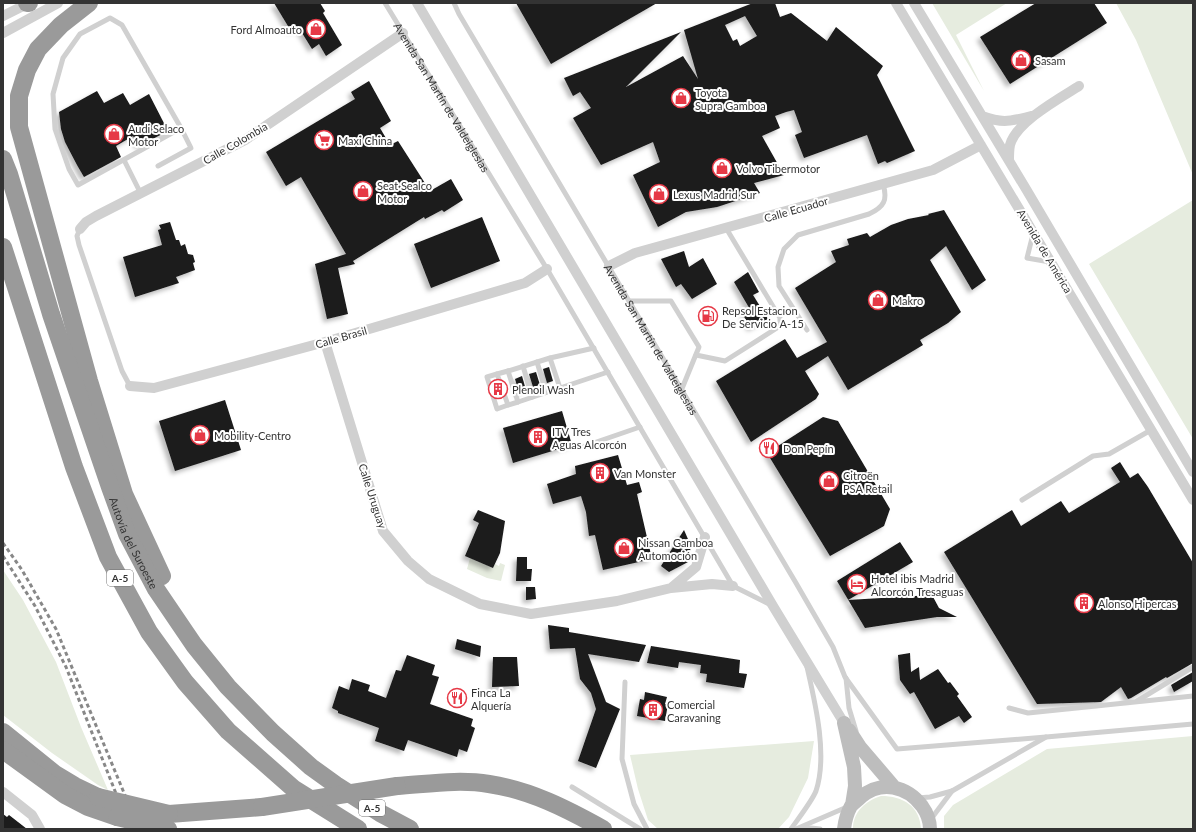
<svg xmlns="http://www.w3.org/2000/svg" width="1196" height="832" font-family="Lato,sans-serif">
  <defs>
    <filter id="shadow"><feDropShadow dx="-3.5" dy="3.5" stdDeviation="2" flood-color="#0004"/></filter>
  </defs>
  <rect width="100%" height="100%" fill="#fff"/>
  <!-- green -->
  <path fill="#e6ecdf" d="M932,3h75l-51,32 28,56z
    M1116,3h77v172l-57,-135z
    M1193,200v239l-104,-175z
    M470,558l23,10 2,-4 4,2 1,-3 5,2 -4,16 -14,-3 -20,-9z
    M3,570l20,30 33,62 25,65 27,63 -10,-5 -46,-32 -49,-38z
    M1193,736v93h-249v-13l9,-11 94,-56z
    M814,741l-6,37 -19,39 -11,12h-120l-10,-9 -10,-31 -8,-34z
    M881,796c22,0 39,10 40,33h-68c0,-18 13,-28 28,-33z"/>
  <!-- building -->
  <path fill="#1a1a1a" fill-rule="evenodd" filter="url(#shadow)" d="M274,3h46l5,8 -2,2 19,32 -16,11 -7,-12 -7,5 -13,-21 -8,3z
    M516,3h141l-106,61z
    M753,3h22l5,14 11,-4 36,28 9,-14 47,39 -6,9 38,76 -28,12 -2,-2 -7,3 -11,-29 -63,23 -9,-23 7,-3 -8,-22 -8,2 -11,4 5,12 -18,8 22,39 -30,8 6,10 -43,14 -31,5 -28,15 -25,-52 27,-13 -7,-20 -52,23 -28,-47 18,-10 -11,-16 -7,4 -9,-18 117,-46 -55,55 57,-31 15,23 -14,-49zM745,16l12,20 -17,10 -3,-7 -4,2 -8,-16z
    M1036,3h58l13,20 -97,61 -30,-47z
    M369,81l22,40 -11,7 10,17 8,-4 32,50 21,-12 12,21 -19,12 -2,-2 -17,9 -1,-2 -71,44 2,3 -17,4 10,46 -21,5 -12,-55 31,-10 -45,-77 -15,9 -20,-34 89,-53 -4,-7z
    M97,91l7,12 19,-10 7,12 19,-11 19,37 -29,15 -6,-10 -17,10 5,11 -37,20 -7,-12 -12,-23 -4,-13 -2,-17z
    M944,210l42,70 -14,10 -26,-44 -16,14 31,52 -13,11 -28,17 3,5 -75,45 -20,-34 -23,15 14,23 -3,5 -65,43 -35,-61 69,-42 12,19 30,-16 -32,-54 41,-26 -5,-11 18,-6 -2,-6 20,-6 3,4 21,-12 17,-6 21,-4 -1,-1z
    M482,217l18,44 -69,27 -17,-44z
    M170,222l6,18h3l2,6 4,-2 3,10 5,1 2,7 -2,1 2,7 -19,7 3,6 -44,14 -12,-40 39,-12 -4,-15 3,-1 -2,-4z
    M684,251l5,16 14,-9 14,26 -25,15 -11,-15 -5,3 -15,-28z
    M748,272l11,20 -6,3 15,24 -17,9 -8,-13 8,-4 -17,-29z
    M549,367l4,14 -6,2 -4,-14z
    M536,372l4,13 -7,2 -4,-13z
    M522,376l4,14 -7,2 -4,-13z
    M225,400l16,50 -66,21 -16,-50z
    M562,411l10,34 -59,18 -10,-35z
    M823,417l15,4 52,88 -6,17 -54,30 -63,-103z
    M618,455l9,30 12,-3 3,10 -5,2 15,65 -49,11 -8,-35 -6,1 -3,-24 -5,-16 -28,8 -6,-20 29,-10 -1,-8z
    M1120,462l10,16 8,-5 10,14 45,76v100l-26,15 -1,-1 -35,21 -3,1 -7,-12 -20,15 -64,2 -93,-152 68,-42 9,16 40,-25 8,12 51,-31 -9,-14z
    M478,510l27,11 -5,32 -7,15 -28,-12 14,-33 -6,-3z
    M684,530l7,16 -3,16 -19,10 -8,-6z
    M900,542l13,20 -65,38 84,-5 7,13 18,9h-20l-72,11 -28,-47z
    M517,557h10v12h5l-1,12h-15z
    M526,587h9l1,12 -10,1z
    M548,625l21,3v4l77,13 -7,17 -51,-8 18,48 14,7 -24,59 -18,-7 18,-52 -5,-16 -11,-14 -5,-31 -25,1z
    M457,639l24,7 -1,11 -25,-8z
    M651,646l89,14 -1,13 8,1 -3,14 -38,-6 1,-8 -7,-1 1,-8 -22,-3 -1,6 -31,-5z
    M910,653l1,19 8,-5 1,13 18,-11 10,14 2,-1 9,12 -2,2 15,21 -8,6 -5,-7 -24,13 -21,-37 -4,2 -10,-14 -2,-25z
    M407,655l28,10 -3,10 7,2 -9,27 43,15 -2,7 4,2 -8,24 -8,-3 -2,8 -49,-17 -4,11 -29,-10 4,-13 -41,-15v-2l-6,-3 7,-22 10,4 3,-11 18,6 -2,6 18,7 10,-28 5,1z
    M493,657h24l2,29 -27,1z
    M1193,672v9l-19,11 -3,-7z
    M645,692l22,5 -2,7h3l-3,17 -28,-5 3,-17 4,1z
    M3,814l4,3 2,-2 18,14h-24z"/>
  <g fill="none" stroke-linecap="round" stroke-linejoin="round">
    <!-- lane -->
    <g stroke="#d0d0d0" stroke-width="5">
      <path id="s1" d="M385,3l162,266 186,317 36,18"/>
      <path id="s2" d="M454,3l5,11 337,569 37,64 12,30 52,72 149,-12"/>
      <path d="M124,160l17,34"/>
      <path d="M158,166l33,-18 -10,-20 -103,57 -9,-16 -14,-40 -2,-35 10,-36 17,-24 30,-16 12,7 59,103"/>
      <path d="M80,229l-3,7 2,9 43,126 8,15"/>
      <path d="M1033,234l-6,24 23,4"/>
      <path d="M629,301h42l28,46 -18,44"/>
      <path d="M807,330l-28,-44 -1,-19 6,-18 14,-14 71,-21c15,-7 19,-14 14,-30"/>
      <path d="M594,348l-44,10 -42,13 10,31 90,-30"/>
      <path d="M696,355l29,6 55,-35v-8l-54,-90"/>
      <path d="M550,358l10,30"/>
      <path d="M537,362l9,30"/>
      <path d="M523,366l9,31"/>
      <path d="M508,371l-11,3 11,31 10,-3"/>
      <path d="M497,374l-10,3 10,32 11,-4"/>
      <path d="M579,448l61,-21"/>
      <path d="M1022,500l71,-44 16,-2 42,-24"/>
      <path d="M846,678l3,30 7,23"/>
      <path d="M625,682l-3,77 12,45 13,25"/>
      <path d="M1137,701l56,-34"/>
      <path d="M1009,708l19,5 165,-17"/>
      <path d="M572,787l68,42"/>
      <path d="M917,798l13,-1 22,-6 94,-54 147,-13"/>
      <path d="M931,819l21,-28"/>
      <path d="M791,829c7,-10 21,-28 25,-38 12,-36 -1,-89 -9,-124"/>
      <path d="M796,829l51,-22"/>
      <path d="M805,829l6,-1 9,1"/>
    </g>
    <!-- street -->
    <path stroke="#d0d0d0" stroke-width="10" d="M417,3l356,603 71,117
      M896,3l297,497
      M914,3l112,186 167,283
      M3,16l26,-13
      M3,33l55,-30
      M982,116c22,8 28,5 50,0
      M1009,160c0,-5 0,-10 1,-15 6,-23 50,-47 69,-59
      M80,229l6,-7 10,-6 149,-76 158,-107
      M609,266l26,-13 298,-83 48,-25
      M325,342l58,189 25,30 21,18 51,25 51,10 86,-13 54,-13
      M130,386l24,2 171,-46 200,-59 22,-14
      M705,537l-9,30 -25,21 41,-4 21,2
      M3,792l29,23 8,14"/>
    <!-- secondary -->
    <path stroke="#bdbdbd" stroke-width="14" d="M844,723l10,44 1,19 -3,19
      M849,730l11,17 35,41
      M844,829c1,-8 3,-16 7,-23 3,-3 7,-6 10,-9 20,-17 46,-11 61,9 5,7 8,15 8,23"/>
    <!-- highway -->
    <g stroke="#9a9a9a" stroke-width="18">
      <path d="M27,3h2"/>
      <path d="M89,3l-28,22 -23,24 -11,21 -8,26v31l70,254 35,113 38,82"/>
      <path id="s3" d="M3,159l6,15 42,140 59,173 17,47 29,55 38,56 34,42 45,46 38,34 25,18 44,28 30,16"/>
      <path d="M3,247l71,220 34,90 41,75 36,50 43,49 66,58 64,40"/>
      <path d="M3,732l52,42 20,12 23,11"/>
      <path d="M3,750l62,45 23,12 29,10"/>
      <path d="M397,786c31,-2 62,-7 92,-2 41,6 78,25 114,45"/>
      <path d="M169,814l93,-7"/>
    </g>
    <!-- rail -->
    <path stroke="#888" stroke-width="3" stroke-dasharray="4 3" stroke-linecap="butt" d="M3,543l19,27 34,59 83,200
      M3,556l32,50 31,61 64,162"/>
    <!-- highway-bridge -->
    <path stroke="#9a9a9a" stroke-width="18" d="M98,797l71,17
      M262,807l135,-21
      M117,817l51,12"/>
  </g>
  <!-- icons -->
  <defs>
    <g id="shop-ring" transform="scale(1)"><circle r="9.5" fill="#fff" stroke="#e63946" stroke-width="1.5"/><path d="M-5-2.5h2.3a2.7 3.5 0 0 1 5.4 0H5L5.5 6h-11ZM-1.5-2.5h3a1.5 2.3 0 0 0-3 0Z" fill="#e63946"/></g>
    <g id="supermarket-ring" transform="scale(1)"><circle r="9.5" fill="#fff" stroke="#e63946" stroke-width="1.5"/><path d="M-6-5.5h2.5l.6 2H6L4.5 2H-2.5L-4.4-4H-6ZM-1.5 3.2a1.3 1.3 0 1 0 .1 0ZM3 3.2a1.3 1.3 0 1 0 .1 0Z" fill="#e63946"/></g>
    <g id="fuel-ring" transform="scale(1)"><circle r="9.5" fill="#fff" stroke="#e63946" stroke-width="1.5"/><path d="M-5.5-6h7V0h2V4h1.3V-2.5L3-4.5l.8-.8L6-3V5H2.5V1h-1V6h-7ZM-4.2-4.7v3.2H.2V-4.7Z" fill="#e63946"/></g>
    <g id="building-ring" transform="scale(1)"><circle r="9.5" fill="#fff" stroke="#e63946" stroke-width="1.5"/><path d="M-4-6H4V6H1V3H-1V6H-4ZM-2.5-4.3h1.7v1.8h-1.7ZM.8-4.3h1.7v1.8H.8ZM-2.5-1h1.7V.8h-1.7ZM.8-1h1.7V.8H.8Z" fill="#e63946"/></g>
    <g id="restaurant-ring" transform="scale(1)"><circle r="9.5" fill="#fff" stroke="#e63946" stroke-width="1.5"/><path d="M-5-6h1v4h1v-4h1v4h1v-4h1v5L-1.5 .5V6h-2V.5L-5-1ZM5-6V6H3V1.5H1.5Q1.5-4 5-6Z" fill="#e63946"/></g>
    <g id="hotel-ring" transform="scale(1)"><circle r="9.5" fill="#fff" stroke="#e63946" stroke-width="1.5"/><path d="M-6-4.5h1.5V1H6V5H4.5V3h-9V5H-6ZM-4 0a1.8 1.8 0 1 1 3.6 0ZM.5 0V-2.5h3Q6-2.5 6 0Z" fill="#e63946"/></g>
  </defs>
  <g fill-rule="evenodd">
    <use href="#shop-ring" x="316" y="29"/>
    <use href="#shop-ring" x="1021" y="60"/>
    <use href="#shop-ring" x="681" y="98"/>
    <use href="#shop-ring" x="114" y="134"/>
    <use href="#supermarket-ring" x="324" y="140"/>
    <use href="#shop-ring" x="722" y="168"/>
    <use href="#shop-ring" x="363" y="191"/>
    <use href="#shop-ring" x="659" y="194"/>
    <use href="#shop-ring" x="878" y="300"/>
    <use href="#fuel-ring" x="708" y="316"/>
    <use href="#building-ring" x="498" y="389"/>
    <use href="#shop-ring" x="200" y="435"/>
    <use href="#building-ring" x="538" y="437"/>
    <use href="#restaurant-ring" x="769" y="448"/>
    <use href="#building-ring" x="600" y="473"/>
    <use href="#shop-ring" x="829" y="481"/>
    <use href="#shop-ring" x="624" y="548"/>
    <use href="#hotel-ring" x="857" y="584"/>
    <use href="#building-ring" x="1084" y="603"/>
    <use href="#restaurant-ring" x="457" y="698"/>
    <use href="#building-ring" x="653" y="710"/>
  </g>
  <g text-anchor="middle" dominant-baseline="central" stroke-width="4" stroke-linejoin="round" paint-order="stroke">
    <!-- shield labels -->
    <g fill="#fff" stroke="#707070" stroke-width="1">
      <rect x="107" y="570" width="26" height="16" rx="3"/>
      <rect x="359" y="800" width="26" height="16" rx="3"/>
    </g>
    <g font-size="10" font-weight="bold" fill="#333">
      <text x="120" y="578">A-5</text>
      <text x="372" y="808">A-5</text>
    </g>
    <!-- poi labels -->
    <g font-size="11" fill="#333" stroke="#fff" text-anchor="start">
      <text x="302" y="29" text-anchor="end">Ford Almoauto</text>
      <text x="1035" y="60">Sasam</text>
      <text x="695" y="92">Toyota<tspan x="695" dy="13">Supra Gamboa</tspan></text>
      <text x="128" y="128">Audi Selaco<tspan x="128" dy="13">Motor</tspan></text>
      <text x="338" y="140">Maxi China</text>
      <text x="736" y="168">Volvo Tibermotor</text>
      <text x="377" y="185">Seat Sealco<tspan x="377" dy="13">Motor</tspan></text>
      <text x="673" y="194">Lexus Madrid Sur</text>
      <text x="892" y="300">Makro</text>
      <text x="722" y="310">Repsol Estacion<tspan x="722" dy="13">De Servicio A-15</tspan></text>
      <text x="512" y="389">Plenoil Wash</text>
      <text x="552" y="431">ITV Tres<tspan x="552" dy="13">Aguas Alcorcón</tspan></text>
      <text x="214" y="435">Mobility-Centro</text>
      <text x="783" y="448">Don Pepín</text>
      <text x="614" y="473">Van Monster</text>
      <text x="843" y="475">Citroën<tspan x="843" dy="13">PSA Retail</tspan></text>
      <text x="638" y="542">Nissan Gamboa<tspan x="638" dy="13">Automoción</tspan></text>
      <text x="871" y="578">Hotel ibis Madrid<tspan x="871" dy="13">Alcorcón Tresaguas</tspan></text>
      <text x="1098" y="603">Alonso Hipercas</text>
      <text x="471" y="692">Finca La<tspan x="471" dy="13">Alquería</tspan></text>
      <text x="667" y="704">Comercial<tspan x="667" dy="13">Caravaning</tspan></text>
    </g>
    <!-- street labels -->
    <g font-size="11" fill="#333" stroke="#fff">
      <text stroke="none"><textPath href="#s1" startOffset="110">Avenida San Martín de Valdeiglesias</textPath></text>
      <text transform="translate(235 143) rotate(-30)">Calle Colombia</text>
      <text transform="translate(796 209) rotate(-16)">Calle Ecuador</text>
      <text transform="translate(1045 251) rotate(59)">Avenida de América</text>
      <text transform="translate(341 337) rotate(-16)">Calle Brasil</text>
      <text stroke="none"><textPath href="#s2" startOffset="390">Avenida San Martín de Valdeiglesias</textPath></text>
      <text transform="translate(373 496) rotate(72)">Calle Uruguay</text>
      <text stroke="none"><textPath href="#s3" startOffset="406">Autovía del Suroeste</textPath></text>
    </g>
  </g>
  <!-- border -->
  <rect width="1196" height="832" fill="none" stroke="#333333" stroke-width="8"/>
</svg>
